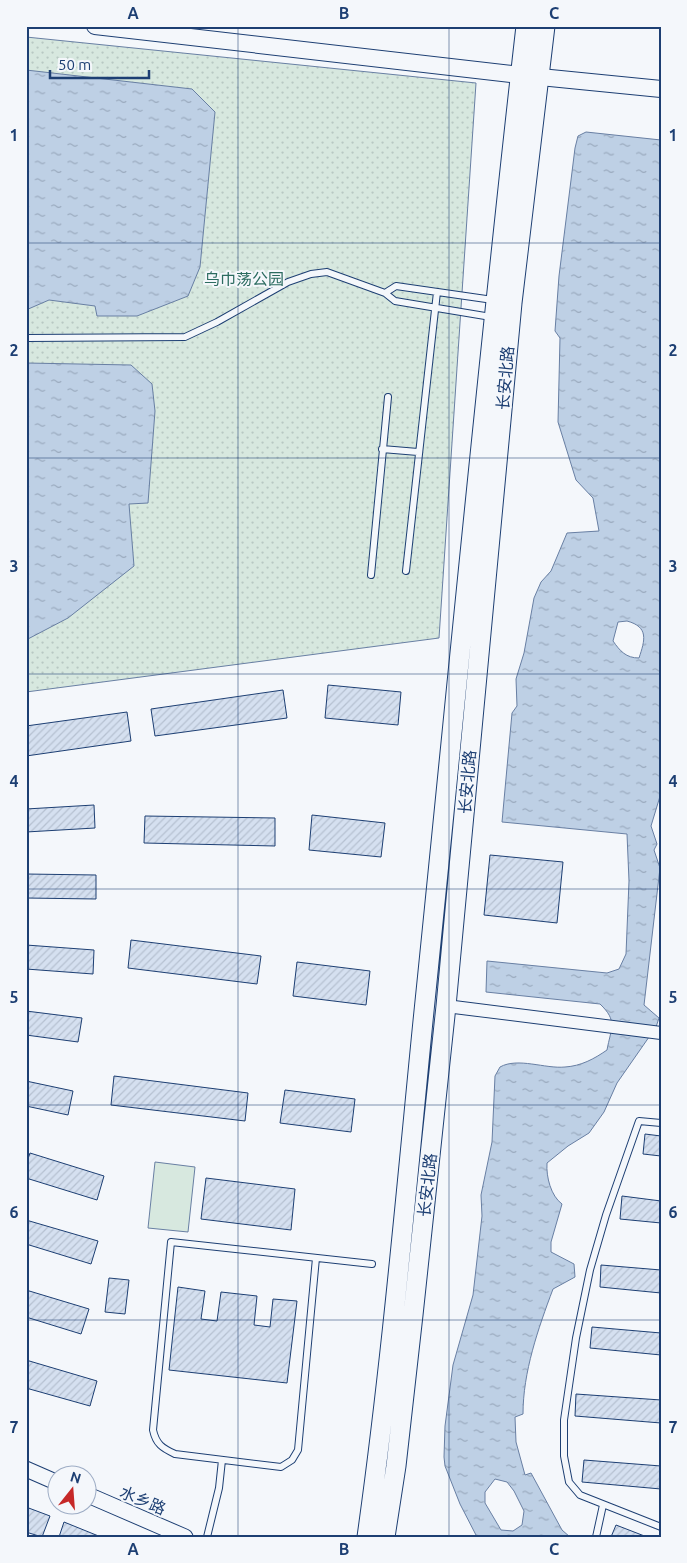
<svg xmlns="http://www.w3.org/2000/svg" width="687" height="1563" font-family="Ubuntu,'Noto Sans SC',sans-serif">
  <defs>
    <pattern id="park-dots" width="8" height="8" patternUnits="userSpaceOnUse" patternTransform="scale(1.25)"><rect width="8" height="8" fill="#d7e8df"/><path d="M2 2h.1M6 6h.1" fill="none" stroke="#b8c8c3" stroke-width="1.8" stroke-linecap="round"/></pattern>
    <pattern id="water-ripples" width="26" height="14" patternUnits="userSpaceOnUse" patternTransform="scale(1.25)"><rect width="26" height="14" fill="#bed0e5"/><path d="M2 4q2-2 4 0t4 0M15 11q2-2 4 0t4 0" fill="none" stroke="#9aaabe"/></pattern>
    <pattern id="building-hatch" width="6" height="6" patternUnits="userSpaceOnUse" patternTransform="scale(1.25)"><rect width="6" height="6" fill="#d5e0f0"/><path d="M-1 1l2-2M0 6l6-6M5 7l2-2" fill="none" stroke="#b6c1d1"/></pattern>
  </defs>
  <rect width="100%" height="100%" fill="#f4f7fb"/>
  <!-- park -->
  <path fill="url(#park-dots)" stroke="#687fa3" d="M26,37l450,46 -37,555 -413,54z"/>
  <!-- garden -->
  <path fill="#d7e8df" stroke="#687fa3" d="M155,1162l40,5 -7,65 -40,-4z"/>
  <!-- water -->
  <path fill="url(#water-ripples)" stroke="#687fa3" fill-rule="evenodd" d="M26,70l166,19 23,23 -15,155 -12,29 -51,20h-40l-2,-10 -46,-6 -23,10z
    M586,132l75,8v653l-10,33 6,18 -3,6 6,18 -16,137 15,13 -3,9 -39,56 -13,29 -15,21 -21,13 -21,17c-1,14 4,33 15,41l-11,38v10l23,12 1,13 -22,12c-15,40 -30,83 -30,125l-8,3 1,25 9,33 6,-2 31,57 8,7h-93l-17,-33 -15,-38 -1,-9 1,-31 8,-61 20,-70 9,-79 -1,-21 11,-53 3,-66 5,-9c18,-10 45,2 65,0 16,-1 29,-8 42,-17 4,-22 11,-29 -7,-46l-114,-12 1,-31 120,12 12,-4 7,-15 3,-73 -2,-47 -125,-12 10,-109 5,-7 -1,-27 8,-26 10,-55 7,-16 10,-11 16,-38 32,-2 -6,-33 -17,-18 -18,-58 2,-84 -5,-7 4,-55 16,-128 3,-12zM627,621c22,6 18,19 12,37 -13,0 -19,-7 -26,-17l5,-19zM495,1479l12,3 7,9 10,20 -2,14 -9,6 -12,-1 -16,-27v-11z
    M26,363l105,2 21,19 3,27 -7,92 -19,1 5,62 -66,52 -42,22z"/>
  <!-- building -->
  <path fill="url(#building-hatch)" stroke="#1d3f73" d="M328,685l73,7 -3,33 -73,-7z
    M283,690l4,28 -132,18 -4,-27z
    M127,712l4,29 -105,15v-30z
    M94,805l1,23 -69,4v-23z
    M312,815l73,8 -4,34 -72,-7z
    M145,816l130,2v28l-131,-3z
    M490,855l73,7 -6,61 -73,-8z
    M26,874l70,1v24l-70,-1z
    M131,940l130,16 -4,28 -129,-16z
    M26,945l68,5 -1,24 -67,-5z
    M297,962l73,9 -4,34 -73,-9z
    M26,1011l56,7 -4,24 -52,-7z
    M114,1076l134,17 -3,28 -134,-16z
    M26,1081l47,10 -5,24 -42,-9z
    M285,1090l70,9 -4,33 -71,-9z
    M645,1134l16,2v20l-18,-2z
    M30,1153l74,23 -7,24 -71,-22v-14z
    M206,1178l89,11 -4,41 -90,-11z
    M622,1196l39,5v22l-41,-4z
    M26,1220l72,21 -7,23 -65,-20z
    M601,1265l60,5v23l-61,-6z
    M109,1278l20,2 -4,34 -20,-2z
    M178,1287l27,4 -4,28 16,2 4,-29 36,4 -3,29 16,2 3,-28 24,2 -10,82 -118,-13z
    M26,1290l63,19 -8,25 -55,-17z
    M592,1327l69,6v22l-71,-7z
    M26,1360l71,21 -7,25 -64,-18z
    M576,1394l85,6v23l-86,-7z
    M584,1460l77,6v23l-79,-7z
    M26,1507l24,9 -8,21 -16,-5z
    M64,1522l37,15h-42z
    M616,1525l31,12h-36z"/>
  <g fill="none" stroke-linecap="round" stroke-linejoin="round">
    <!-- service casing -->
    <g stroke="#1d3f73" stroke-width="8">
      <path id="service" d="M491,317l-96,-16 -10,-8 11,-7 97,14
        M26,338l159,-1 32,-15 71,-40 23,-8 16,-2 58,21
        M382,449l36,3
        M406,571l31,-279
        M371,575l17,-178
        M661,1123l-22,-2 -33,94 -16,55 -14,68 -12,82v36l5,26 11,13 81,32
        M316,1258l-18,192 -6,10 -11,7 -106,-13c-13,-6 -19,-10 -22,-24l18,-188 201,22
        M207,1537l12,-49 3,-28
        M596,1537l7,-32"/>
    </g>
    <!-- minor casing -->
    <g stroke="#1d3f73" stroke-width="14">
      <path id="minor" d="M446,1006l215,27"/>
    </g>
    <!-- tertiary casing -->
    <g stroke="#1d3f73" stroke-width="17">
      <path id="tertiary" d="M26,1469l32,14
        M88,1495l97,42"/>
    </g>
    <!-- secondary casing -->
    <g stroke="#1d3f73" stroke-width="18">
      <path id="secondary" d="M95,26l425,49 141,14"/>
    </g>
    <!-- primary casing -->
    <g stroke="#1d3f73" stroke-width="21">
      <path id="primary" d="M367,1537c24,-171 39,-344 56,-516 34,-332 65,-664 103,-995
        M385,1537l11,-71 17,-151 33,-309 66,-703 33,-277"/>
    </g>
    <!-- service -->
    <use href="#service" stroke="#f4f7fb" stroke-width="6"/>
    <!-- minor -->
    <use href="#minor" stroke="#f4f7fb" stroke-width="12"/>
    <!-- tertiary -->
    <use href="#tertiary" stroke="#f4f7fb" stroke-width="15"/>
    <!-- secondary -->
    <use href="#secondary" stroke="#f4f7fb" stroke-width="16"/>
    <!-- primary -->
    <use href="#primary" stroke="#f4f7fb" stroke-width="19"/>
  </g>
  <!-- grid -->
  <path fill="none" stroke="#1d3f73" stroke-width="1" stroke-opacity="0.55" d="M238,26v1511M449,26v1511M26,243h635M26,458h635M26,674h635M26,889h635M26,1105h635M26,1320h635"/>
  <g text-anchor="middle" dominant-baseline="central" stroke-width="4" stroke-linejoin="round" paint-order="stroke">
    <!-- park labels -->
    <g font-size="16" fill="#2c6c60" stroke="#f4f7fb">
      <text x="244" y="279">乌巾荡公园</text>
    </g>
    <!-- street labels -->
    <g font-size="16" fill="#1d3f73" stroke="#f4f7fb">
      <text transform="translate(505 378) rotate(-85)">长安北路</text>
      <text transform="translate(467 782) rotate(-85)">长安北路</text>
      <text transform="translate(427 1185) rotate(-84)">长安北路</text>
      <text transform="translate(143 1500) rotate(23)">水乡路</text>
    </g>
  </g>
  <!-- border -->
  <rect width="687" height="1563" fill="none" stroke="#f4f7fb" stroke-width="55"/>
  <!-- north arrow -->
  <g transform="translate(72 1490) rotate(17)"><circle r="24" fill="#f4f7fb" stroke="#9eadc5"/>
  <path d="M0-4L9 19L0 12L-9 19Z" fill="#c62828"/>
  <text y="-8" font-size="14" font-weight="bold" text-anchor="middle" fill="#1d3f73">N</text>
  </g>
  <!-- scale -->
  <path d="M50 70v8h99v-8" fill="none" stroke="#1d3f73" stroke-width="2.5"/>
  <text x="58" y="70" font-size="15" fill="#1d3f73" stroke="#f4f7fb" stroke-width="4" paint-order="stroke">50 m</text>
  <rect x="28" y="28" width="632" height="1508" fill="none" stroke="#1d3f73" stroke-width="2"/>
  <g font-size="16" text-anchor="middle" font-weight="bold" fill="#1d3f73">
    <text x="133" y="19">A</text>
    <text x="344" y="19">B</text>
    <text x="554" y="19">C</text>
    <text x="14" y="141">1</text>
    <text x="673" y="141">1</text>
    <text x="14" y="356">2</text>
    <text x="673" y="356">2</text>
    <text x="14" y="572">3</text>
    <text x="673" y="572">3</text>
    <text x="14" y="787">4</text>
    <text x="673" y="787">4</text>
    <text x="14" y="1003">5</text>
    <text x="673" y="1003">5</text>
    <text x="14" y="1218">6</text>
    <text x="673" y="1218">6</text>
    <text x="14" y="1433">7</text>
    <text x="673" y="1433">7</text>
    <text x="133" y="1555">A</text>
    <text x="344" y="1555">B</text>
    <text x="554" y="1555">C</text>
  </g>
</svg>
